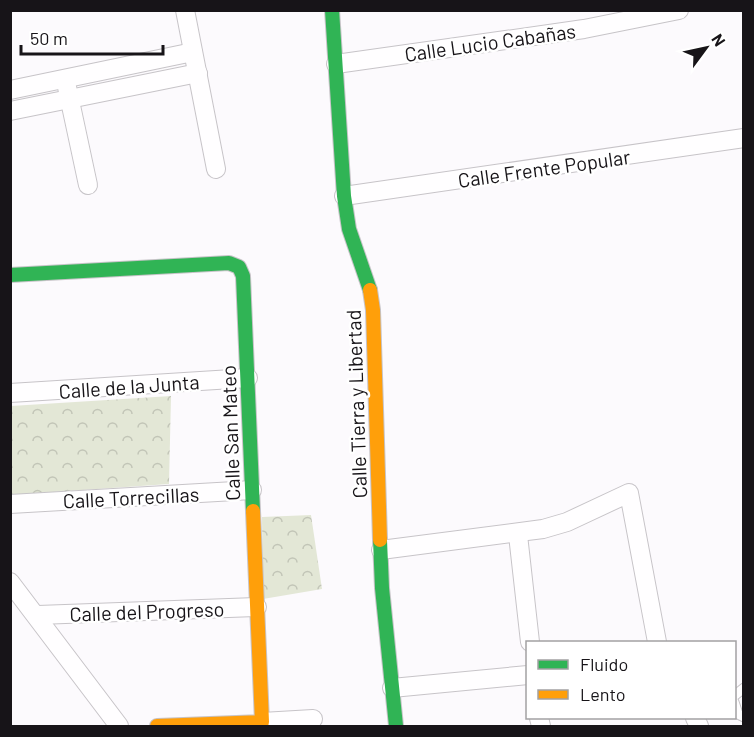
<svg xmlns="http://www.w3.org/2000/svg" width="754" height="737" viewBox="0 0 754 737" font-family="Barlow,sans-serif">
  <defs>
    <pattern id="park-crowns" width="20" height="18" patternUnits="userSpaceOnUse" patternTransform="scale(1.5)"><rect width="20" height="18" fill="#e3e7d6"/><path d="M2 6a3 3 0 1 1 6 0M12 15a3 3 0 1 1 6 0" fill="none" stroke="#c2c5b7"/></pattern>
  </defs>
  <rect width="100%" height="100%" fill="#fcfafd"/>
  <g fill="url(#park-crowns)">
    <path d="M171,396L169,484L11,495V406Z"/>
    <path d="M311,515L322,589L263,599L262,517Z"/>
  </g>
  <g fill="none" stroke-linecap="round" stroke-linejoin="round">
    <defs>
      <g id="lane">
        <path d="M734,696L744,688"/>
        <path d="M734,702L738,714L744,717"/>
      </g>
      <g id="street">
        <path d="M185,10L216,169"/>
        <path d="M336,64L584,29L679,10"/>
        <path d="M67,87L88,185"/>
        <path d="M10,90L193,52"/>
        <path d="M10,111L198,73"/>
        <path d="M344,196L744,138"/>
        <path d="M10,393L248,378"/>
        <path d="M10,504L252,490"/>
        <path d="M518,535L530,642"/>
        <path d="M381,550L543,529L567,522L629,493L657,642"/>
        <path d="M10,582L119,726"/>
        <path d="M38,615L257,607"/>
        <path d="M392,688L528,675"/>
        <path d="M539,718L541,726"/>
        <path d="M695,718L699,726"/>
        <path d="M262,722L313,719"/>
      </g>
      <g id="fast">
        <path d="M332,10L344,196L349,229L370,290"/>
        <path d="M10,275L229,263L239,267L243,276L253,511"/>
        <path d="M380,540L382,588L396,726"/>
      </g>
      <g id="slow">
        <path d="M370,290L373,310L380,540"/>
        <path d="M157,726L262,722L253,511"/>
      </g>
    </defs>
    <use href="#lane" stroke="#c7c4c8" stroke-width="11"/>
    <use href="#street" stroke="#c7c4c8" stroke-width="20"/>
    <use href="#fast" stroke="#c7c4c8" stroke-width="16"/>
    <use href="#slow" stroke="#c7c4c8" stroke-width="16"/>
    <use href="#lane" stroke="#fffeff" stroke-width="9"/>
    <use href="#street" stroke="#fffeff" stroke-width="18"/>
    <use href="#fast" stroke="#30b455" stroke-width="14"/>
    <use href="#slow" stroke="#ff9f0a" stroke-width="14"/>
  </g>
  <g text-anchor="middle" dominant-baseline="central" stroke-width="5" stroke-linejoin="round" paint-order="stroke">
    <g font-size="20" fill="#171418" stroke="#fff">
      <text transform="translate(490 42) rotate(-8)">Calle Lucio Cabañas</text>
      <text transform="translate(544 168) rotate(-8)">Calle Frente Popular</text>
      <text transform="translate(129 386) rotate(-4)">Calle de la Junta</text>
      <text transform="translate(356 404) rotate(-92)">Calle Tierra y Libertad</text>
      <text transform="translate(230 433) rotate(-92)">Calle San Mateo</text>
      <text transform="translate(131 497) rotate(-3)">Calle Torrecillas</text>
      <text transform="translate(147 611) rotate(-2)">Calle del Progreso</text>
    </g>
  </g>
  <rect width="754" height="737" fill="none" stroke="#171418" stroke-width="24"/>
  <rect x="526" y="641" width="210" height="78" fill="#ffffff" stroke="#a2a1a3" stroke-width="1.5"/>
  <rect x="538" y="660" width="30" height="9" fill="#30b455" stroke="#a2a1a3" stroke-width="1.5"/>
  <text x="580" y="671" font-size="18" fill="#171418">Fluido</text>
  <rect x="538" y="690" width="30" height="9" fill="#ff9f0a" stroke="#a2a1a3" stroke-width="1.5"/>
  <text x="580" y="701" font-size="18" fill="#171418">Lento</text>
  <g transform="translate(706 48) rotate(57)" stroke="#ffffff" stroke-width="4.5" paint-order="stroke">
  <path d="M0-4.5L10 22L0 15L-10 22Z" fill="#171418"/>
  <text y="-9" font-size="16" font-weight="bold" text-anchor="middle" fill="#171418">N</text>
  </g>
  <path d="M21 45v9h142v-9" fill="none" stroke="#171418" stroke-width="3"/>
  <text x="30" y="45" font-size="18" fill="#171418" stroke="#ffffff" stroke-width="4.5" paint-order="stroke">50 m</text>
</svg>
